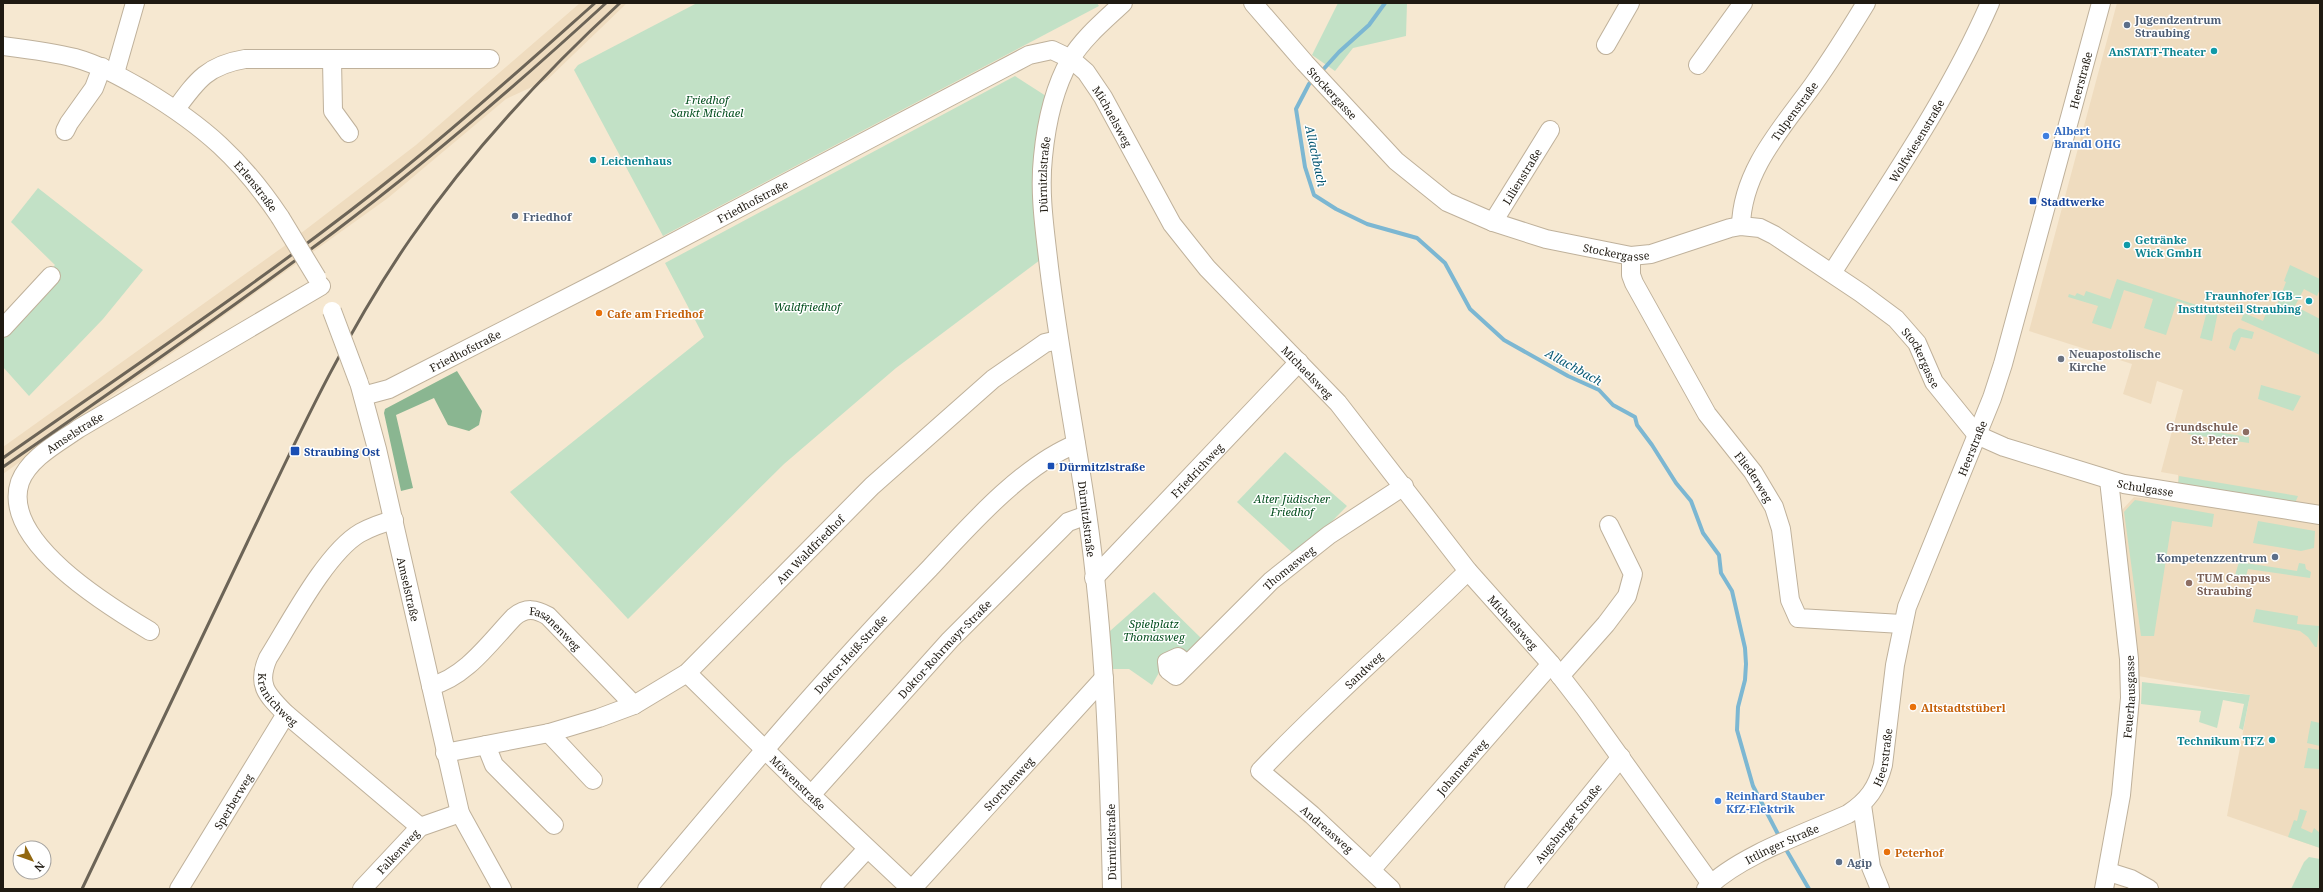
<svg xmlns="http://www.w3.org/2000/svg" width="2323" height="892" viewBox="0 0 2323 892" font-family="'Noto Serif',serif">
  <rect width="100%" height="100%" fill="#f6e8d1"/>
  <g fill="#efdcbf">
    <path d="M580,3H627L547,80L506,99L388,198L3,474V447L283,247L416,145Z"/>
    <path d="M2117,3H2320V506L2178,486V475L2161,472L2183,390L2157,381L2151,404L2123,394L2132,364L2029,331Z"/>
    <path d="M2134,497L2320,521V848L2227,816L2250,695L2138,676L2139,666L2122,510Z"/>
  </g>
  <g fill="#c2e1c6">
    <path d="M697,3H1097L1099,6L663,236L574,70L578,65Z"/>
    <path d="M1338,3H1407L1406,36L1353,48L1335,71L1312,55Z"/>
    <path d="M1015,76L1046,96L1040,260L896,368L784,464L628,619L510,492L704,337L665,263Z"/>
    <path d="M38,188L143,270L103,319L29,396L3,367V339L57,279L49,271L55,265L11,222Z"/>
    <path d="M2290,265L2320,279V289L2317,296L2304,289L2295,306L2320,319V355L2241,320L2244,313L2263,321L2268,308L2275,310L2286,282L2284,281Z"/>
    <path d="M2117,279L2218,312L2212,341L2200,338L2207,311L2177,301L2166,335L2144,328L2153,299L2124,290L2111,329L2092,323L2098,306L2068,297L2069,294L2075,296L2077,293L2084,296L2086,291L2110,299Z"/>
    <path d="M2239,328L2254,332L2252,339L2241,337L2235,351L2229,348L2233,333Z"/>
    <path d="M2261,385L2301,396L2293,411L2258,399Z"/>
    <path d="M2197,429L2249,437V443L2187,434Z"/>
    <path d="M1285,452L1347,506L1297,557L1237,502Z"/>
    <path d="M2179,476L2298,496L2295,503L2178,486Z"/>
    <path d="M2135,500L2214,514L2212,527L2172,521L2154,636H2141L2124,512Z"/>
    <path d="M2258,521L2315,531L2314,548L2301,551L2253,543Z"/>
    <path d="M2239,562L2297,571L2299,563L2305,564L2306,569L2311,572L2310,578L2248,569L2246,576L2235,575Z"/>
    <path d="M1154,592L1204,641L1188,658L1178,650L1161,655V669L1152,685L1129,669H1110V631Z"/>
    <path d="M2256,609L2298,616L2297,624L2319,626L2317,647H2315L2308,637L2300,631L2253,622Z"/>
    <path d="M2142,682L2250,695L2243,730L2239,728L2244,704L2223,700L2217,728L2199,722L2201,711L2141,704Z"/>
    <path d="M2311,721L2320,723V746L2307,743Z"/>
    <path d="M2308,748L2320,750V769L2304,768Z"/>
    <path d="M2300,809L2307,811L2301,828L2312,833L2314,828L2320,833V848L2288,837L2294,820L2297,821Z"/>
    <path d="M2309,857L2320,859V889H2291L2304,862Z"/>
  </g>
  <path fill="#8ab691" d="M457,371L482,411L479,425L469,431L448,425L434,398L396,415L413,488L401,491L384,413L385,409Z"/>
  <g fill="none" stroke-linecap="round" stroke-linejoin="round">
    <g stroke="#7cb7d2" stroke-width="4">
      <path d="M1320,73L1339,52L1369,25L1385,3"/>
      <path d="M1314,79L1309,84L1296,109L1305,167L1314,195L1336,209L1367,224L1417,238L1445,263L1470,309L1504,340L1568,376L1599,390L1613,405L1635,417L1637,425L1652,445L1676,483L1691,501L1703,533L1719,555L1721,573L1732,591L1745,648L1746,664L1745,680L1738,707L1737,730L1753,786L1780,838"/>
      <path d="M1784,846L1809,889"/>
    </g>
    <defs>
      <g id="minor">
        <path id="s1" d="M1253,3L1305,63L1396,161L1447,202L1493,222L1546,239L1631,256L1651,254L1730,228L1741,226L1760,228L1774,235L1861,293L1896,319L1917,343L1934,382L1977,435L2004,447L2124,484L2320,515"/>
        <path d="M1606,45L1630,3"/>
        <path id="s2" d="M3,46C27,49 52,52 75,58C100,65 121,77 144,90C204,126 241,159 280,217"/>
        <path d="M332,60L333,111L349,133"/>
        <path d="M1698,65L1743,3"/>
        <path d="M115,73L135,3"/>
        <path d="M176,109C197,80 208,65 245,59H490"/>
        <path d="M65,131L69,123L94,88L102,67"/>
        <path id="s3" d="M1493,222L1550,130"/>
        <path id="s4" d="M1741,226C1742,171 1782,128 1813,85C1832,58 1849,31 1866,3"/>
        <path id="s5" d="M1631,256V275L1634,283L1707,414L1753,472L1774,507L1781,529L1790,600L1798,618L1902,624"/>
        <path id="s6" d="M1832,273C1888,185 1948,99 1990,3"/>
        <path d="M3,328L51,276"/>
        <path id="s7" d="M360,386L377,449L460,813L502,889"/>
        <path id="s8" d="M363,396L389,389L608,277L1029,55L1052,50L1071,59L1086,72L1103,97L1172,224L1207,268L1338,403L1468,571L1551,664L1585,708L1711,884"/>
        <path id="s9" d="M394,520C382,523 371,527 360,533C326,553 290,623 268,658C256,685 267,695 286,714L420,827"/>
        <path id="s10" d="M1094,578L1299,362"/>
        <path id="s11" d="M150,631C110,607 0,541 20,482C29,458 58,443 78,429L321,286"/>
        <path id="s12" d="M1187,664L1178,657L1167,662L1168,670L1176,676L1271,581L1329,535L1404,486"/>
        <path id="s13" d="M687,673L811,795L911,889"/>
        <path d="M1560,676L1606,624L1627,596L1633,574L1609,525"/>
        <path id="s14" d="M431,686C466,677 490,642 514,617C526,607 536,609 548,616L634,705"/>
        <path d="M549,733L593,780"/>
        <path d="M486,745L494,765L554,825"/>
        <path id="s15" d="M445,753L549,733L599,718L634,705L687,673L872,486L993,379L1045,343L1058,340"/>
        <path id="s16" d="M811,795L950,640L1068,522L1087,515"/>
        <path d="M1862,805L1871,867L1880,889"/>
        <path id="s17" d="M1372,869L1551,664"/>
        <path d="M2109,872L2131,879L2149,889"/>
        <path id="s18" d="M179,889L286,714"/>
        <path id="s19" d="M362,889L420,827L460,813"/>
        <path id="s20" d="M647,889C739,779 830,671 930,568C969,526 1023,465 1076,444"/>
        <path d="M830,889L867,849"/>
        <path id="s21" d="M912,889L1104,678"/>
        <path id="s22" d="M1112,889C1109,763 1105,637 1087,513C1075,431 1059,350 1049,267C1045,231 1039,194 1043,157C1046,126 1054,88 1070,60C1083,38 1105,20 1123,3"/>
        <path id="s23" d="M1391,889L1312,815L1260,771C1326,701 1400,638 1468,571"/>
        <path id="s24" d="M1514,889L1621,757"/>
        <path id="s25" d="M1706,889C1738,856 1806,833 1848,814C1868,801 1877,788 1883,765L1895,665L1907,607L1992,398L2003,364L2101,3"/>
        <path id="s26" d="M2104,889L2121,795L2130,698L2129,659L2109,480"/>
      </g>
    </defs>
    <use href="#minor" stroke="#bfb19b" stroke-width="20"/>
    <use href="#minor" stroke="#fff" stroke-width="18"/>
    <g stroke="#6c6457" stroke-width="3">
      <path d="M3,458C137,364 274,273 402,170C468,117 531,60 595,3"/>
      <path d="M3,467C114,390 225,313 334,232C428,161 519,83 606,3"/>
      <path d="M82,889C137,774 192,658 247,543C297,438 345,333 411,238C471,151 543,74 620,3"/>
    </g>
    <defs>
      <g id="minor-bridge">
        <path d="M280,217L317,278"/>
        <path d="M332,311L359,383"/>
      </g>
    </defs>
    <use href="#minor-bridge" stroke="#bfb19b" stroke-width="20" stroke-linecap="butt"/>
    <use href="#minor-bridge" stroke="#fff" stroke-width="18"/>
  </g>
  <g fill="#5c6f8a" stroke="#fff" stroke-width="1.5">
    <circle cx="2127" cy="25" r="4"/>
    <circle cx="515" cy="216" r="4"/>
    <circle cx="2275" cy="557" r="4"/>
    <circle cx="1839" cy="862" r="4"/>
  </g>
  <g fill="#0f9aa8" stroke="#fff" stroke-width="1.5">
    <circle cx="2214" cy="51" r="4"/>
    <circle cx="593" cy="160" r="4"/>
    <circle cx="2127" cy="245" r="4"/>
    <circle cx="2309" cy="301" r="4"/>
    <circle cx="2272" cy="740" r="4"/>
  </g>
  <g fill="#3f7fe0" stroke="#fff" stroke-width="1.5">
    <circle cx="2046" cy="136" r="4"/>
    <circle cx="1718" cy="801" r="4"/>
  </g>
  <g fill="#1a4fb4" stroke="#fff" stroke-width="1.5">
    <rect x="2029" y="197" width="8" height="8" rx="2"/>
    <rect x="290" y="446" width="10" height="10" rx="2"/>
    <rect x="1047" y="462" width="8" height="8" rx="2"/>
  </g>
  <g fill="#e8710a" stroke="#fff" stroke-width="1.5">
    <circle cx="599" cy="313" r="4"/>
    <circle cx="1913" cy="707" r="4"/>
    <circle cx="1887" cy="852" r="4"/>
  </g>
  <circle fill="#6b7280" stroke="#fff" stroke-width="1.5" cx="2061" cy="359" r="4"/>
  <g fill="#8d6e63" stroke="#fff" stroke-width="1.5">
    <circle cx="2246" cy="432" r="4"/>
    <circle cx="2189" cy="583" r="4"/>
  </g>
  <g text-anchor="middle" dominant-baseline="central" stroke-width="3" stroke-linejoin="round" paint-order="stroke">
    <g font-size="11" font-weight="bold" fill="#4e5e75" stroke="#fff" text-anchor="start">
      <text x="2135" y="19">Jugendzentrum<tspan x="2135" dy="13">Straubing</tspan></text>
      <text x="523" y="216">Friedhof</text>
      <text x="2267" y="557" text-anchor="end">Kompetenzzentrum</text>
      <text x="1847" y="862">Agip</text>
    </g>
    <g font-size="11" font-weight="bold" fill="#0d838f" stroke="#fff" text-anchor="end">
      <text x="2206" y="51">AnSTATT-Theater</text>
      <text x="601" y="160" text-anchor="start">Leichenhaus</text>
      <text x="2135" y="239" text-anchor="start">Getränke<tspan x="2135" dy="13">Wick GmbH</tspan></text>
      <text x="2301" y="295">Fraunhofer IGB –<tspan x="2301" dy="13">Institutsteil Straubing</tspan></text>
      <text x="2264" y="740">Technikum TFZ</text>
    </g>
    <g font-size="11" fill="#1f1a12" stroke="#fff">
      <text stroke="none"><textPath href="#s25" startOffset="939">Heerstraße</textPath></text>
      <text stroke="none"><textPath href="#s1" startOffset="120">Stockergasse</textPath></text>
      <text stroke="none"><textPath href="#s4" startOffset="129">Tulpenstraße</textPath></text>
      <text stroke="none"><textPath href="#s8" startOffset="865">Michaelsweg</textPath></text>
      <text stroke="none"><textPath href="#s6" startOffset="157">Wolfwiesenstraße</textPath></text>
      <text stroke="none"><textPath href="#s22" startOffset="719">Dürnitzlstraße</textPath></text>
      <text stroke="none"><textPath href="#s3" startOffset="54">Lilienstraße</textPath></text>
      <text stroke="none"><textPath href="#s2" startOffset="298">Erlenstraße</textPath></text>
      <text stroke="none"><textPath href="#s8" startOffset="436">Friedhofstraße</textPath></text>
      <text stroke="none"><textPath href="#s1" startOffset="456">Stockergasse</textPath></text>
      <text stroke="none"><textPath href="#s8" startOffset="112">Friedhofstraße</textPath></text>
      <text stroke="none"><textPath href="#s1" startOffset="815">Stockergasse</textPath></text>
      <text stroke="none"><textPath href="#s8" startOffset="1189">Michaelsweg</textPath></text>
      <text stroke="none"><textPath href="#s11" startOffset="285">Amselstraße</textPath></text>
      <text stroke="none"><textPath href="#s25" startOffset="555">Heerstraße</textPath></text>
      <text stroke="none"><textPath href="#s10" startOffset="149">Friedrichweg</textPath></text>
      <text stroke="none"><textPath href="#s5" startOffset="256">Fliederweg</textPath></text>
      <text stroke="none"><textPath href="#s1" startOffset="1088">Schulgasse</textPath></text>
      <text transform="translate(1087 519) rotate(83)">Dürnitzlstraße</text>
      <text stroke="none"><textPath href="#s15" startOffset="432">Am Waldfriedhof</textPath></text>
      <text stroke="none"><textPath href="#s12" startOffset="198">Thomasweg</textPath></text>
      <text stroke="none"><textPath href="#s7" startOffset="209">Amselstraße</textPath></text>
      <text stroke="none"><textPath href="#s8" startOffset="1513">Michaelsweg</textPath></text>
      <text stroke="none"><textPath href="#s14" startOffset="159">Fasanenweg</textPath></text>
      <text stroke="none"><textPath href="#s16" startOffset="198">Doktor-Rohrmayr-Straße</textPath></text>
      <text stroke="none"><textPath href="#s20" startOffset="311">Doktor-Heiß-Straße</textPath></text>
      <text stroke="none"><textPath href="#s23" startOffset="321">Sandweg</textPath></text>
      <text stroke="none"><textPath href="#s9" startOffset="240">Kranichweg</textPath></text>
      <text stroke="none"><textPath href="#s26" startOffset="194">Feuerhausgasse</textPath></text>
      <text stroke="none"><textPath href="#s25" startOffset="231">Heerstraße</textPath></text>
      <text stroke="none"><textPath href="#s17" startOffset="136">Johannesweg</textPath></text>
      <text stroke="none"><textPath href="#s13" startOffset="156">Möwenstraße</textPath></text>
      <text stroke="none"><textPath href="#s21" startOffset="143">Storchenweg</textPath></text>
      <text stroke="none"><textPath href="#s18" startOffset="103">Sperberweg</textPath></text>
      <text stroke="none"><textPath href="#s24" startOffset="85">Augsburger Straße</textPath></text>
      <text transform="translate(1327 829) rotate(41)">Andreasweg</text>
      <text transform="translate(1111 842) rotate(-91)">Dürnitzlstraße</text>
      <text stroke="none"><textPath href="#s25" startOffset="89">Ittlinger Straße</textPath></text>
      <text stroke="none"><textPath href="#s19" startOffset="52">Falkenweg</textPath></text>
    </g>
    <g font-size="11" font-style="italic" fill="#054f1f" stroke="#fff">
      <text x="707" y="99">Friedhof<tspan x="707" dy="13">Sankt Michael</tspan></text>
      <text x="807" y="306">Waldfriedhof</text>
      <text x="1292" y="498">Alter Jüdischer<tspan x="1292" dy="13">Friedhof</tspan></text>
      <text x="1154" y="623">Spielplatz<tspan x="1154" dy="13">Thomasweg</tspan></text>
    </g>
    <g font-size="11" font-weight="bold" fill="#366cbe" stroke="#fff" text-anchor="start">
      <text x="2054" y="130">Albert<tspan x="2054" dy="13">Brandl OHG</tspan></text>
      <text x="1726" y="795">Reinhard Stauber<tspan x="1726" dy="13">KfZ-Elektrik</tspan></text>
    </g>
    <g font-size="11" font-weight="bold" fill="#164399" stroke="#fff" text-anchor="start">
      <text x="2041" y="201">Stadtwerke</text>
      <text x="304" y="451">Straubing Ost</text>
      <text x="1059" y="466">Dürmitzlstraße</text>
    </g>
    <g font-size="11" font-weight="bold" fill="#c56008" stroke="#fff" text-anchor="start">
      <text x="607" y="313">Cafe am Friedhof</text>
      <text x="1921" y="707">Altstadtstüberl</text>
      <text x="1895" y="852">Peterhof</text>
    </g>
    <g font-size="11" font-weight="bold" fill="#5b616d" stroke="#fff" text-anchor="start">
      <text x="2069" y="353">Neuapostolische<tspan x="2069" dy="13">Kirche</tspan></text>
    </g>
    <g font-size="11" font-weight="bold" fill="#785e54" stroke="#fff" text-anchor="end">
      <text x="2238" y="426">Grundschule<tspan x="2238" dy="13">St. Peter</tspan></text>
      <text x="2197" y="577" text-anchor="start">TUM Campus<tspan x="2197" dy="13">Straubing</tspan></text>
    </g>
    <g font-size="12" font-style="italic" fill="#075873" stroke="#fff">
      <text transform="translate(1316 156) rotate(78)">Allachbach</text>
      <text transform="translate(1574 367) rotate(29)">Allachbach</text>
    </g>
  </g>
  <rect width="2323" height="892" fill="none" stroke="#1f1a12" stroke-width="8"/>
  <g transform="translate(32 860) rotate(131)"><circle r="19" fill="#ffffff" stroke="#a5a3a0"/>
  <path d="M0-3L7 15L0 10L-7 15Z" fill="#926811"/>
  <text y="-6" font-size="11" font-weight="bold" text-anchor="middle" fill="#1f1a12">N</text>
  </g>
</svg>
